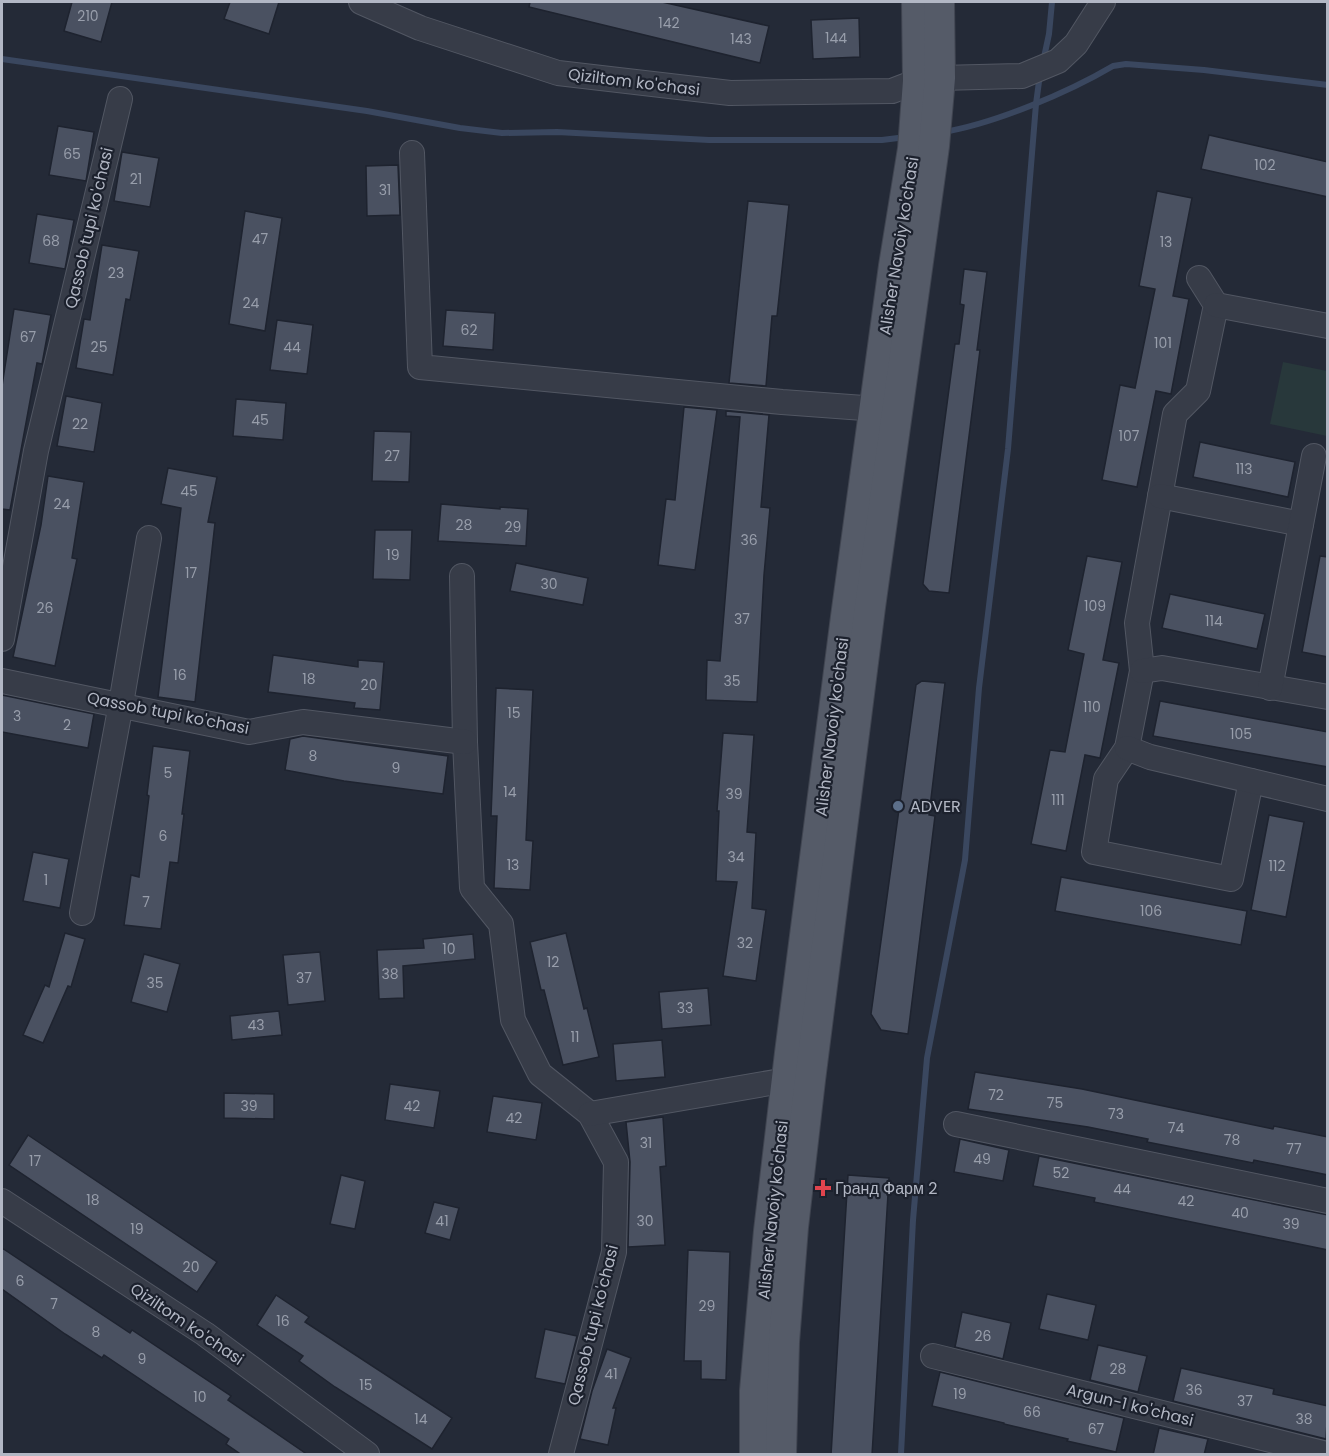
<svg xmlns="http://www.w3.org/2000/svg" width="1329" height="1456" viewBox="0 0 1329 1456" font-family="Poppins,sans-serif">
  <rect width="100%" height="100%" fill="#242a37"/>
  <path fill="#28383b" d="M1283,362L1327,371V436L1270,424Z"/>
  <g fill="none" stroke-linecap="round" stroke-linejoin="round">
    <g stroke="#3a475f" stroke-width="6">
      <path d="M2,59L367,111L460,128L502,133L557,132L709,140H882L906,137"/>
      <path d="M1043,62L1049,34L1052,2"/>
      <path d="M943,132C994,124 1069,92 1113,66L1126,64L1204,70L1328,85"/>
      <path d="M901,1454L913,1220L927,1058L965,860L979,688L1008,449L1036,104L1040,74"/>
    </g>
  </g>
  <g fill="#4a5161" stroke="#1e232f" stroke-width="1.5">
    <path d="M72,2H112L101,42L64,31Z"/>
    <path d="M230,2H279L269,34L224,19Z"/>
    <path d="M530,2H662L769,26L760,63L529,7Z"/>
    <path d="M859,18L860,57L813,59L811,20Z"/>
    <path d="M58,126L94,132L86,181L49,175Z"/>
    <path d="M1209,135L1328,162V197L1201,169Z"/>
    <path d="M122,152L159,158L150,207L114,201Z"/>
    <path d="M398,165L400,215L367,216L366,166Z"/>
    <path d="M1157,191L1192,198L1173,296L1189,299L1171,394L1156,391L1137,487L1102,480L1120,385L1135,388L1155,289L1139,286Z"/>
    <path d="M748,201L789,205L777,316H772L766,386L729,383Z"/>
    <path d="M245,211L282,218L265,331L229,324Z"/>
    <path d="M37,214L74,220L65,269L29,263Z"/>
    <path d="M102,245L139,251L130,300L126,299L113,375L76,368L84,319L90,320Z"/>
    <path d="M964,269L987,272L977,350H980L949,593L929,591L923,584L955,344H959L964,305L960,304Z"/>
    <path d="M14,309L51,315L42,364L37,363L10,510L2,509V386Z"/>
    <path d="M446,310L495,313L493,350L443,346Z"/>
    <path d="M277,320L313,325L307,374L270,370Z"/>
    <path d="M66,396L102,403L94,452L57,446Z"/>
    <path d="M236,399L286,403L283,440L233,436Z"/>
    <path d="M684,407L717,410L695,570L658,565L666,499L675,500Z"/>
    <path d="M726,411L769,415L761,507L770,508L764,575L757,702L706,700L707,660L720,661L740,417L726,416Z"/>
    <path d="M374,431L411,432L409,482L372,481Z"/>
    <path d="M1200,442L1295,462L1288,497L1193,477Z"/>
    <path d="M168,468L217,477L208,522L215,523L195,702L158,697L181,508L161,504Z"/>
    <path d="M48,476L84,482L72,558L77,559L55,666L13,657L41,525Z"/>
    <path d="M441,504L500,509V507L528,509L526,546L438,541Z"/>
    <path d="M375,530H412L410,580L373,579Z"/>
    <path d="M1087,556L1122,562L1103,660L1119,663L1100,758L1085,755L1066,851L1031,844L1050,750L1065,752L1084,654L1068,650Z"/>
    <path d="M1320,556L1328,557V657L1302,652Z"/>
    <path d="M516,563L588,578L583,605L510,591Z"/>
    <path d="M1170,594L1265,614L1257,649L1162,628Z"/>
    <path d="M273,655L358,667V660L384,662L380,710L354,708L355,703L268,692Z"/>
    <path d="M922,681L945,683L929,815L935,816L908,1034L881,1030L871,1014L916,685Z"/>
    <path d="M496,688L533,690L526,840L533,841L530,890L494,888L497,816H491Z"/>
    <path d="M2,695L94,714L88,748L2,732Z"/>
    <path d="M1160,701L1328,732V767L1153,736Z"/>
    <path d="M723,733L754,735L747,832L756,833L752,908L766,910L756,981L723,976L737,882L716,881L719,811H717Z"/>
    <path d="M303,736L448,756L443,794L344,781L285,770L290,739Z"/>
    <path d="M153,746L190,751L182,814H184L178,863L170,862L161,929L124,925L131,875L139,877L149,796L147,795Z"/>
    <path d="M1269,815L1304,822L1286,917L1251,910Z"/>
    <path d="M33,852L69,859L60,908L23,901Z"/>
    <path d="M1061,877L1247,911L1241,945L1055,911Z"/>
    <path d="M65,933L85,939L71,987L68,986L43,1043L23,1035L45,985L49,987Z"/>
    <path d="M566,933L584,1009L587,1008L599,1057L563,1065L544,990H541L530,942Z"/>
    <path d="M473,934L475,959L403,966L404,998L379,999L377,950L424,948L423,939Z"/>
    <path d="M320,952L325,1001L288,1005L283,955Z"/>
    <path d="M144,954L180,964L167,1012L131,1002Z"/>
    <path d="M708,988L711,1025L662,1029L659,992Z"/>
    <path d="M279,1011L282,1035L232,1040L230,1016Z"/>
    <path d="M662,1040L665,1077L616,1081L613,1044Z"/>
    <path d="M975,1072L1082,1089L1273,1129L1274,1126L1328,1137V1175L1254,1160L1253,1163L1147,1142L1148,1139L1088,1127L968,1109Z"/>
    <path d="M390,1084L440,1091L434,1128L385,1120Z"/>
    <path d="M224,1093L274,1094V1119L224,1118Z"/>
    <path d="M493,1096L542,1103L536,1140L487,1132Z"/>
    <path d="M663,1117L666,1166L660,1167L665,1245L628,1247L630,1162L626,1122Z"/>
    <path d="M28,1135L217,1262L197,1292L9,1165Z"/>
    <path d="M960,1139L1009,1150L1003,1181L954,1172Z"/>
    <path d="M1039,1156L1328,1215V1250L1094,1202L1095,1198L1033,1186Z"/>
    <path d="M341,1175L365,1181L355,1229L330,1224Z"/>
    <path d="M848,1175L889,1178L872,1455H831Z"/>
    <path d="M434,1202L459,1208L450,1240L425,1233Z"/>
    <path d="M2,1248L130,1333L132,1330L231,1396L228,1400L308,1455H242L226,1444L229,1439L104,1355L102,1358L65,1334L2,1289Z"/>
    <path d="M688,1250L730,1252L726,1380L701,1379V1361H684Z"/>
    <path d="M1047,1294L1096,1305L1088,1340L1039,1329Z"/>
    <path d="M276,1295L309,1317L305,1322L452,1418L432,1449L335,1387L299,1361L303,1356L257,1325Z"/>
    <path d="M962,1312L1011,1323L1003,1359L955,1347Z"/>
    <path d="M545,1329L577,1336L565,1384L535,1378Z"/>
    <path d="M1098,1345L1147,1356L1138,1392L1090,1380Z"/>
    <path d="M607,1349L631,1358L613,1408H616L608,1445L580,1439L592,1391Z"/>
    <path d="M1181,1368L1274,1389L1273,1394L1328,1406L1326,1439L1173,1401Z"/>
    <path d="M940,1372L1124,1418L1116,1452L1067,1441L1068,1439L1004,1424V1423L932,1406Z"/>
    <path d="M1159,1428L1208,1439L1204,1455H1153Z"/>
  </g>
  <g fill="none" stroke-linecap="round" stroke-linejoin="round">
    <defs>
      <g id="minor">
        <path d="M361,2L420,28L558,73L730,93L892,91L918,81L940,78L1022,76L1058,61L1076,44L1103,2"/>
        <path d="M412,153L420,367L782,402L891,410"/>
        <path d="M1199,278L1216,305L1198,391L1175,414L1137,623L1142,671L1127,748L1106,779L1094,852L1231,879L1251,781"/>
        <path d="M1216,305L1328,326"/>
        <path d="M1160,496L1301,524"/>
        <path d="M462,576L465,742L472,888L501,924L513,1020L540,1074L590,1114L616,1162L614,1252L561,1454"/>
        <path d="M2,639L36,451L120,99"/>
        <path d="M1142,671L1162,668L1328,697"/>
        <path d="M2,681L249,732L303,722L465,742"/>
        <path d="M1270,688L1314,456"/>
        <path d="M1127,748L1150,757L1328,799"/>
        <path d="M82,913L121,704L149,538"/>
        <path d="M590,1114L787,1080H804"/>
        <path d="M956,1124L1328,1201"/>
        <path d="M2,1201L205,1334L367,1454"/>
        <path d="M933,1356L1327,1454"/>
      </g>
      <g id="major">
        <path d="M755,1454V1391L769,1231L790,1053L846,617L894,266L913,149L918,81L917,2"/>
        <path d="M781,1454L784,1342L793,1227L810,1080L870,607L934,146L940,78L939,2"/>
      </g>
    </defs>
    <use href="#minor" stroke="#525763" stroke-width="26"/>
    <use href="#major" stroke="#404551" stroke-width="32"/>
    <use href="#minor" stroke="#373c48" stroke-width="24"/>
    <use href="#major" stroke="#555b68" stroke-width="30"/>
  </g>
  <circle fill="#5c6f8a" stroke="#1c212d" stroke-width="2" cx="898" cy="806" r="6"/>
  <path fill="#e0444e" stroke="#1c212d" stroke-width="2" d="M820 1179h6v6h6v6h-6v6h-6v-6h-6v-6h6z"/>
  <g text-anchor="middle" dominant-baseline="central" stroke-width="4.5" stroke-linejoin="round" paint-order="stroke">
    <g font-size="14" fill="#989eab">
      <text x="88" y="16">210</text>
      <text x="669" y="23">142</text>
      <text x="836" y="38">144</text>
      <text x="741" y="39">143</text>
      <text x="72" y="154">65</text>
      <text x="1265" y="165">102</text>
      <text x="136" y="179">21</text>
      <text x="385" y="190">31</text>
      <text x="260" y="239">47</text>
      <text x="51" y="241">68</text>
      <text x="1166" y="242">13</text>
      <text x="116" y="273">23</text>
      <text x="251" y="303">24</text>
      <text x="469" y="330">62</text>
      <text x="28" y="337">67</text>
      <text x="1163" y="343">101</text>
      <text x="99" y="347">25</text>
      <text x="292" y="347">44</text>
      <text x="260" y="420">45</text>
      <text x="80" y="424">22</text>
      <text x="1129" y="436">107</text>
      <text x="392" y="456">27</text>
      <text x="1244" y="469">113</text>
      <text x="189" y="491">45</text>
      <text x="62" y="504">24</text>
      <text x="464" y="525">28</text>
      <text x="513" y="527">29</text>
      <text x="749" y="540">36</text>
      <text x="393" y="555">19</text>
      <text x="191" y="573">17</text>
      <text x="549" y="584">30</text>
      <text x="1095" y="606">109</text>
      <text x="45" y="608">26</text>
      <text x="742" y="619">37</text>
      <text x="1214" y="621">114</text>
      <text x="180" y="675">16</text>
      <text x="309" y="679">18</text>
      <text x="732" y="681">35</text>
      <text x="369" y="685">20</text>
      <text x="1092" y="707">110</text>
      <text x="514" y="713">15</text>
      <text x="17" y="716">3</text>
      <text x="67" y="725">2</text>
      <text x="1241" y="734">105</text>
      <text x="313" y="756">8</text>
      <text x="396" y="768">9</text>
      <text x="168" y="773">5</text>
      <text x="510" y="792">14</text>
      <text x="734" y="794">39</text>
      <text x="1058" y="800">111</text>
      <text x="163" y="836">6</text>
      <text x="736" y="857">34</text>
      <text x="513" y="865">13</text>
      <text x="1277" y="866">112</text>
      <text x="46" y="880">1</text>
      <text x="146" y="902">7</text>
      <text x="1151" y="911">106</text>
      <text x="745" y="943">32</text>
      <text x="449" y="949">10</text>
      <text x="553" y="962">12</text>
      <text x="390" y="974">38</text>
      <text x="304" y="978">37</text>
      <text x="155" y="983">35</text>
      <text x="685" y="1008">33</text>
      <text x="256" y="1025">43</text>
      <text x="575" y="1037">11</text>
      <text x="996" y="1095">72</text>
      <text x="1055" y="1103">75</text>
      <text x="249" y="1106">39</text>
      <text x="412" y="1106">42</text>
      <text x="1116" y="1114">73</text>
      <text x="514" y="1118">42</text>
      <text x="1176" y="1128">74</text>
      <text x="1232" y="1140">78</text>
      <text x="646" y="1143">31</text>
      <text x="1294" y="1149">77</text>
      <text x="982" y="1159">49</text>
      <text x="35" y="1161">17</text>
      <text x="1061" y="1173">52</text>
      <text x="1122" y="1189">44</text>
      <text x="93" y="1200">18</text>
      <text x="1186" y="1201">42</text>
      <text x="1240" y="1213">40</text>
      <text x="442" y="1221">41</text>
      <text x="645" y="1221">30</text>
      <text x="1291" y="1224">39</text>
      <text x="137" y="1229">19</text>
      <text x="191" y="1267">20</text>
      <text x="20" y="1281">6</text>
      <text x="54" y="1304">7</text>
      <text x="707" y="1306">29</text>
      <text x="283" y="1321">16</text>
      <text x="96" y="1332">8</text>
      <text x="983" y="1336">26</text>
      <text x="142" y="1359">9</text>
      <text x="1118" y="1369">28</text>
      <text x="611" y="1374">41</text>
      <text x="366" y="1385">15</text>
      <text x="1194" y="1390">36</text>
      <text x="960" y="1394">19</text>
      <text x="200" y="1397">10</text>
      <text x="1245" y="1401">37</text>
      <text x="1032" y="1412">66</text>
      <text x="421" y="1419">14</text>
      <text x="1304" y="1419">38</text>
      <text x="1096" y="1429">67</text>
    </g>
    <g font-size="16" fill="#b2b7c4" stroke="#1c212d">
      <text transform="translate(634 82) rotate(7)">Qiziltom ko'chasi</text>
      <text transform="translate(89 228) rotate(-77)">Qassob tupi ko'chasi</text>
      <text transform="translate(899 246) rotate(-81)">Alisher Navoiy ko'chasi</text>
      <text transform="translate(168 713) rotate(11)">Qassob tupi ko'chasi</text>
      <text transform="translate(832 727) rotate(-83)">Alisher Navoiy ko'chasi</text>
      <text transform="translate(773 1210) rotate(-84)">Alisher Navoiy ko'chasi</text>
      <text transform="translate(187 1324) rotate(34)">Qiziltom ko'chasi</text>
      <text transform="translate(593 1325) rotate(-76)">Qassob tupi ko'chasi</text>
      <text transform="translate(1130 1405) rotate(14)">Argun-1 ko'chasi</text>
    </g>
    <g font-size="16" fill="#b2b7c4" stroke="#1c212d" text-anchor="start">
      <text x="910" y="806">ADVER</text>
      <text x="835" y="1188">Гранд Фарм 2</text>
    </g>
  </g>
  <rect width="1329" height="1456" fill="none" stroke="#b2b7c4" stroke-width="6"/>
</svg>
